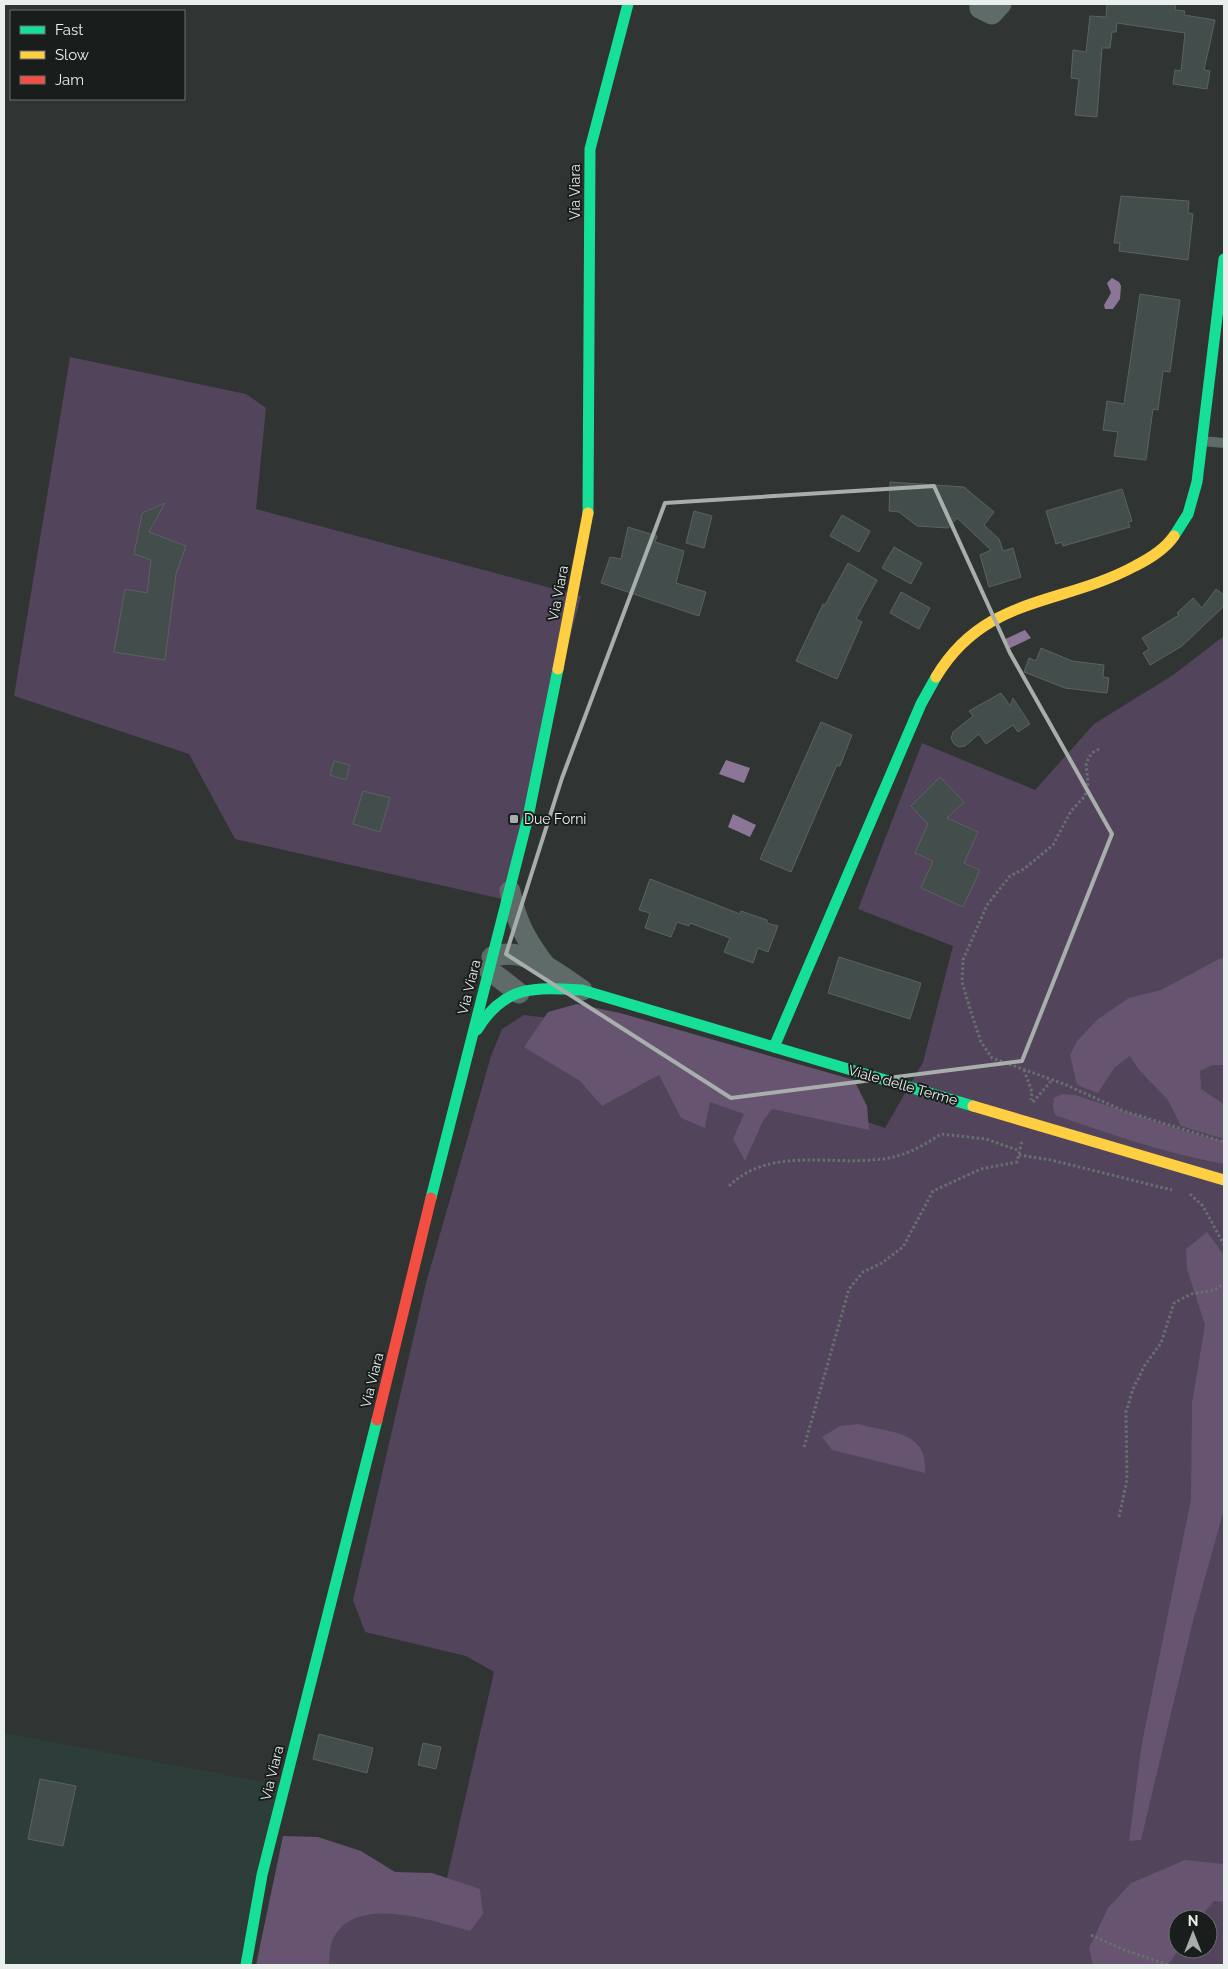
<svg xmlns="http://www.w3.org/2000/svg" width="1228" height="1969" viewBox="0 0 1228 1969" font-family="Raleway,sans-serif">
  <rect width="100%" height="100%" fill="#303433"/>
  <path fill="#2d3d39" d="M4,1733L285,1786L243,1965H4Z"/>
  <g fill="#52445a" fill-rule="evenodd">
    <path d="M70,357L246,394L266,408L256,509L581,596L502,899L235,839L189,754L14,696Z"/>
    <path d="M1224,636V1965H271L297,1858L446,1882L494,1672L466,1656L365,1632L353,1600L426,1283L491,1056L502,1029L524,1015L572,1021L885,1128L923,1062L953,946L858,909L922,743L1035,790L1094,724L1173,675ZM1178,1919H1208V1949H1178Z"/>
  </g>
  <g fill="#665471">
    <path d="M1224,958V1065H1213L1200,1071L1201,1089L1224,1104V1139L1181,1126L1168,1100L1140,1071L1130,1056L1115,1067L1098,1093L1077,1085L1070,1055L1077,1041L1098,1019L1129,998L1161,990L1219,959Z"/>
    <path d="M577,1004L620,1013L854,1080L867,1106L869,1130L772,1109L763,1121L745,1161L733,1139L744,1114L710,1102L705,1128L681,1118L659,1075L602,1106L580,1081L524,1047L548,1012Z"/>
    <path d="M1062,1094L1075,1095L1197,1135L1224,1141V1164C1167,1154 1110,1134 1055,1115L1053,1107L1054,1098Z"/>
    <path d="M1207,1232L1224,1255V1509L1193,1621L1141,1840L1129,1841L1142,1743L1191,1499L1192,1403L1205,1325L1187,1269L1186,1249Z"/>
    <path d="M858,1424C889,1433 929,1430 925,1473L832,1450L822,1437L840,1426Z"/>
    <path d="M283,1836L318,1837L361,1851L395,1872L432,1873L480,1889L483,1914L470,1931C432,1921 351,1892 332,1942C329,1949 330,1958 329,1965H256Z"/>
    <path d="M1185,1860L1224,1864V1902L1214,1901L1199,1919H1178L1179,1949L1168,1965H1093L1089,1948L1108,1908L1131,1883Z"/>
  </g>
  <g fill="#8b7698">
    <path d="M1112,278L1119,282L1121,286L1120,299L1113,309H1105L1104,305L1111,293L1107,283Z"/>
    <path d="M1025,630L1031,638L1008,649L1003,640Z"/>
    <path d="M726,760L750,768L744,783L719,774Z"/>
    <path d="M733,814L756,825L750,837L728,827Z"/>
  </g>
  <g fill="#434e4c" stroke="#5d6160">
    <path d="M1107,4H1176L1175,10L1185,11L1184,15L1215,20L1204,70L1210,71L1207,89L1173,84L1175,70L1181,71L1185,33L1117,23L1116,32H1112L1110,48H1102L1097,117L1075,115L1079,79L1071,78L1073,50L1086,52L1090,16L1106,17Z"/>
    <path d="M1121,196L1189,201L1188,213L1193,214L1188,260L1119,251L1120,243H1114Z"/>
    <path d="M1140,294L1180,300L1170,372L1163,371L1158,410L1153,409L1146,460L1114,456L1118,432L1103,430L1107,401L1124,404Z"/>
    <path d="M890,482L964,487L994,512L984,525L999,539L1003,551L1013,548L1021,577L989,587L980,555L991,550L957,518L948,528L917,526L899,512L889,511Z"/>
    <path d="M1122,489L1132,521L1128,522L1130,527L1063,546L1062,542L1056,544L1046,511Z"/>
    <path d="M165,503L149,532L186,546L176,574L165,660L114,652L125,589L147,593L151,560L134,554L142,513Z"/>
    <path d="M694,511L712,516L704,548L686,543Z"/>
    <path d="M842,515L870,531L859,552L830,536Z"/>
    <path d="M628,527L657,536L655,542L684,551L676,583L706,592L699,616L601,583L610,557L621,559Z"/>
    <path d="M894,547L922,563L911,584L882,568Z"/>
    <path d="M848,563L877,580L856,619L862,622L837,679L796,661L823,604L825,605Z"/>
    <path d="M1216,589L1224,595V606L1182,646L1150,665L1143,653L1149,649L1142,638L1179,615L1177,613L1193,598L1202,608Z"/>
    <path d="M901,592L930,608L919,629L890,613Z"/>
    <path d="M1041,648L1072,661L1104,665L1103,677L1109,678L1107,693L1065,688L1024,672L1029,658L1036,661Z"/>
    <path d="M1001,693L1010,706L1013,698L1030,724L1018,732L1013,725L986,744L979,734L965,746L959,747L954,744L951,738L953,732L973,716L969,711Z"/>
    <path d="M821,722L852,735L840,766L837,765L791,872L760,859Z"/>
    <path d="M334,761L350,765L346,780L330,775Z"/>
    <path d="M940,777L964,802L947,818L978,832L964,863L980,870L963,907L921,888L933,861L915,853L928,824L911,806Z"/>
    <path d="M363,791L390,798L380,832L353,824Z"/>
    <path d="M650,879L740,914L741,911L767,920V923L778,926L768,952L758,948L753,963L724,952L730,938L690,923L689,926L677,922L671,937L645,928L650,913L639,910Z"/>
    <path d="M839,957L921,983L910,1019L828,993Z"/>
    <path d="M319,1734L373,1748L367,1773L313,1759Z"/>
    <path d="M423,1743L441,1747L436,1769L418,1765Z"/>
    <path d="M40,1779L76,1786L63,1846L28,1839Z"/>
  </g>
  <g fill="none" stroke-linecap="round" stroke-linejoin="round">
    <g stroke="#66706e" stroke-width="3" stroke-dasharray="2.5 2.5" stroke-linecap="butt">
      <path d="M1099,749L1092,753L1086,763L1088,783L1085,796L1071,811L1053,845L1024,869L1010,876L987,905L963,960L962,982L971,1012L981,1042L992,1058L1064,1084L1124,1111L1224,1142"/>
      <path d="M1024,1070L1032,1092L1031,1100"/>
      <path d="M1033,1102L1052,1080"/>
      <path d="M1019,1155L1051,1160L1172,1190"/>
      <path d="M729,1186C770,1146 831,1166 883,1159C905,1156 923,1146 941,1134L986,1139L1020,1151"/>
      <path d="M1190,1194L1203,1206L1224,1245"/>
      <path d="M804,1447L849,1289L863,1272L882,1263L903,1247L933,1191L981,1169L1017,1162L1022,1141"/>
      <path d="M1119,1517L1127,1480L1126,1412L1133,1389L1145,1365L1161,1343L1174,1303L1191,1294L1215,1290L1224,1283"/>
      <path d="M1091,1935L1122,1949L1168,1965"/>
      <path d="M1077,1964V1965"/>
    </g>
    <path stroke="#5e6b68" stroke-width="10" d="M1202,441L1224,443"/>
    <g stroke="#5e6b68" stroke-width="21">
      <path d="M980,4V8L992,14L1001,4"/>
      <path d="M510,891C516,922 526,940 545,965"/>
      <path d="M492,957C524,945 557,973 582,990"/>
      <path d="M489,970L519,993"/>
    </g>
    <g stroke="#16e098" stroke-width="11">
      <path d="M588,513L590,149L628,4"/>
      <path d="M1174,536L1188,514L1197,482L1224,259"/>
      <path d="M477,1030C504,985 534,987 582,990L973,1106"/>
      <path d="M774,1047L921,704L936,677"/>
      <path d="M431,1198L528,817L558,669"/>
      <path d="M246,1965L262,1875L377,1420"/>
    </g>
    <g stroke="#ffcf43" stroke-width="11">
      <path d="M558,669L588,513"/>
      <path d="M936,677C985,595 1061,606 1135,566C1149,559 1165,549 1174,536"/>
      <path d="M973,1106L1224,1180"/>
    </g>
    <path stroke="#f24e42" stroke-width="11" d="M377,1420L431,1198"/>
  </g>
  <path fill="none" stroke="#a8aeac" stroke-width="4" stroke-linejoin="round" d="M934,486L1010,653L1112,834L1022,1061L731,1098L506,954L562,778L665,503Z"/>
  <rect fill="#a8aeac" stroke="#191d1c" stroke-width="2" x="509" y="814" width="10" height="10" rx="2.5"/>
  <g text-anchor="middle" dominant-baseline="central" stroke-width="4" stroke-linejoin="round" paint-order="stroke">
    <g font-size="14" fill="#e9efed" stroke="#191d1c">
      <text transform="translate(575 192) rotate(-90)">Via Viara</text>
      <text transform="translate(558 593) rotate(-79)">Via Viara</text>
      <text transform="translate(469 987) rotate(-76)">Via Viara</text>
      <text transform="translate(903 1085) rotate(16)">Viale delle Terme</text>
      <text transform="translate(372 1380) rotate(-76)">Via Viara</text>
      <text transform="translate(272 1773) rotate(-76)">Via Viara</text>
    </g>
    <g font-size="14" fill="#e9efed" stroke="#191d1c" text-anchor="start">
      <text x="524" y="819">Due Forni</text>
    </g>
  </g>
  <rect width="1228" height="1969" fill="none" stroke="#e9efed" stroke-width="10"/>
  <rect x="10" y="10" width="175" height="90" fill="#191d1c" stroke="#6c7170"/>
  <rect x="20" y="26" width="25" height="8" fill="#16e098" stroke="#6c7170"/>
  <text x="55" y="35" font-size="15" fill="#e9efed">Fast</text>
  <rect x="20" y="51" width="25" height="8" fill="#ffcf43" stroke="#6c7170"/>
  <text x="55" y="60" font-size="15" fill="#e9efed">Slow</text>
  <rect x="20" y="76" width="25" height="8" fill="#f24e42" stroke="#6c7170"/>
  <text x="55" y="85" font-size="15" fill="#e9efed">Jam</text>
  <g transform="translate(1193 1934)"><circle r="24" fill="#191d1c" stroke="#6c7170"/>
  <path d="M0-4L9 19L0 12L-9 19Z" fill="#a8aeac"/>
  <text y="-8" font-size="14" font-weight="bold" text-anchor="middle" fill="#e9efed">N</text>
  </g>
</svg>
